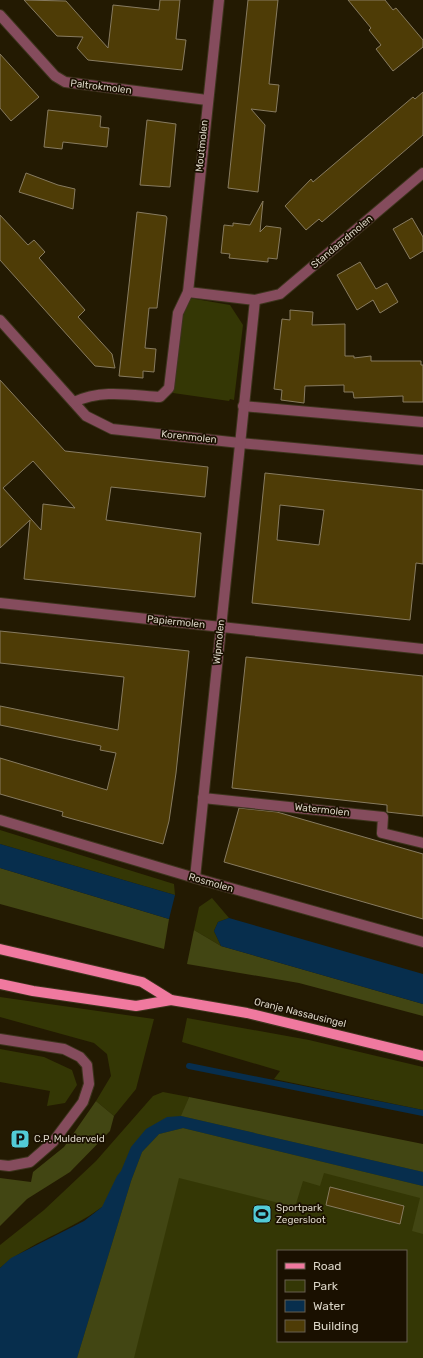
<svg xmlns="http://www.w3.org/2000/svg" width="423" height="1358" viewBox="0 0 423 1358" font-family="Rubik,sans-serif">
  <rect width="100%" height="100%" fill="#231a02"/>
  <g fill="#343705" fill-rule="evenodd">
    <path d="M184,297L230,305L243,325L234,400L230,399L229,401L173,393Z"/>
    <path d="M0,830L174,884L175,895L0,844Z"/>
    <path d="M212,898L229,918L218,922L214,931L221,946L194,930L199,907Z"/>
    <path d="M0,997L154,1019L136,1089L114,1116L96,1101L111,1076L107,1054L94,1043L0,1017Z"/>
    <path d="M187,1018L309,1040L423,1067V1110L274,1079L280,1071L182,1042Z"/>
    <path d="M0,1049L44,1057L72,1070L77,1085L65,1103L47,1106L50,1091L0,1082Z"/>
    <path d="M163,1092L189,1097L184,1110L423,1162V1358H66L102,1207C70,1231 30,1242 0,1268V1245L44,1210L96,1161L153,1096ZM278,1251H406V1341H278Z"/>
  </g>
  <g fill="#424613">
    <path d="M0,868L169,919L164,949L0,904Z"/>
    <path d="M194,930L221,946L423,1004V1016L299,983L187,964Z"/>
    <path d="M189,1097L423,1144V1172L181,1116Z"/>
    <path d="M96,1101L114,1116L110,1131L70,1172L27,1199L0,1226V1178L31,1182L33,1172L64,1147Z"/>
    <path d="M183,1128L423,1186V1234L412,1231L420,1198L324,1173L320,1186L303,1181L295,1207L179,1178L134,1358H77L131,1181L142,1152L159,1134Z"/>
  </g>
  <g fill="#072e4d">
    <path d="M0,844L175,895L169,919L0,868Z"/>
    <path d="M229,918L423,974V1004L221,946L214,931L218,922Z"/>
    <path d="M181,1116L423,1172V1186L183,1128L159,1134L142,1152L131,1181L77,1358H0V1268L11,1258L84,1221L102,1207L117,1176L121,1171L131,1147L146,1129L167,1117Z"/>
  </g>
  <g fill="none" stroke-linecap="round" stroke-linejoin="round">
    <path stroke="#072e4d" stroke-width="6" d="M189,1066L423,1113"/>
  </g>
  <g fill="#4e3c06" stroke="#877b60" fill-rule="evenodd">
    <path d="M24,0L66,1L108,48L113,5L159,10L160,0H180L176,39L186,40L182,70L88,60L77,48L83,37L57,36Z"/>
    <path d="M248,0H278L269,84L279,85L276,112L251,109L265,125L258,192L228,188Z"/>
    <path d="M348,0H385L393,10L396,8L423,40V47L393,71L376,49L381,45L369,30L371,28Z"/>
    <path d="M0,54L39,97L11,121L0,108Z"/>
    <path d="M423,92V135L322,222L319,219L306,230L285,206L311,179L313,182L413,97L415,99Z"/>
    <path d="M48,110L101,116L100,127L109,128L107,147L63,142L62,149L44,147Z"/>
    <path d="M147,120L176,124L170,187L140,185Z"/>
    <path d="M26,173L58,185L75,189L73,209L19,192Z"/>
    <path d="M263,201L260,232L266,226L281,228L277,259L268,258V262L229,258L230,254L221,253L224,225L233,226V223L250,225Z"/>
    <path d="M137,212L166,216L167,218L157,308H149L145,348L156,349L154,372L143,371V378L119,376Z"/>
    <path d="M0,215L28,245L34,240L45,252L39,258L85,310L78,317L112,354L115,368L95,366L0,260Z"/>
    <path d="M412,218L423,237V251L410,259L393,229Z"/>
    <path d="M360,262L376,289L387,283L398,302L380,313L373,300L357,310L337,275Z"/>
    <path d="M290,310L313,312L312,325L345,324V356H354V358L371,356V361H421V365H423V402H403V396L354,398L353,392H344V385L305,386L304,403L281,400L282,390L274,389L282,319L290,320Z"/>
    <path d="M0,380L65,451L208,467L205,497L111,487L106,520L201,533L195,597L24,579L30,520L0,548ZM33,461L75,508L43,504L41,530L3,488Z"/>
    <path d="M265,473L423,490V564L416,563L410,620L252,603ZM280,505L324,510L319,545L277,540Z"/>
    <path d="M0,631L189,651L176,773L169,821L163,844L62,816L63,812L0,794V758L107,790L116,753L100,750L101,746L0,725V706L118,730L124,677L0,663Z"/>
    <path d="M246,657L423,676V816L387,812V805L232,788Z"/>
    <path d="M239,808L277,812L423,854V919L224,862Z"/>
    <path d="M330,1187L404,1206L400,1224L326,1205Z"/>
  </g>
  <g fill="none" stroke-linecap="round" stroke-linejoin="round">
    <defs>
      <g id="minor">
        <path d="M0,15L55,76L65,82L207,100"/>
        <path d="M255,300L280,294L423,173"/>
        <path d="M0,320L86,416L112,429L240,443L423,460"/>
        <path d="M74,402C102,389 130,395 160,397L169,388L178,313L188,292"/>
        <path d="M243,406L423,422"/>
        <path d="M0,603L423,649"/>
        <path d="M203,798L383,817L382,833L423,843"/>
        <path d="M0,820L195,878L423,942"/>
        <path d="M195,878L255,300L188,292L219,0"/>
        <path d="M0,1039L64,1049L80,1057L87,1065L89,1084L83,1102L53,1142L30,1162L9,1166L0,1165"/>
      </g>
      <g id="major">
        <path d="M0,949L142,982L171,1000"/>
        <path d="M0,984L33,991L136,1006L171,1000L189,1003L247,1013L423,1056"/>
      </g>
    </defs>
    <use href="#minor" stroke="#3d341d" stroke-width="12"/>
    <use href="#major" stroke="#3d341d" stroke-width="12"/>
    <use href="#minor" stroke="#854c5d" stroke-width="10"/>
    <use href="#major" stroke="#f0799f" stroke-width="10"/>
  </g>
  <defs>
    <symbol id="parking-square" viewBox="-11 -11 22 22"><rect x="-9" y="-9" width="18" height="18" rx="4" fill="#52cbd7" stroke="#1a1000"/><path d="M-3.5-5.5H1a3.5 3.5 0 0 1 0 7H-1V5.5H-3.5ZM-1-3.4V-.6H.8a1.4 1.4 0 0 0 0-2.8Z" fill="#111"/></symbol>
    <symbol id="stadium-square" viewBox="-11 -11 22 22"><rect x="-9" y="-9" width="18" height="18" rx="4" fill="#52cbd7" stroke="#1a1000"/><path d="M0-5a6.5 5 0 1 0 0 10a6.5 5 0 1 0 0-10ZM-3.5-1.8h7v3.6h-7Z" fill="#111"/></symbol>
  </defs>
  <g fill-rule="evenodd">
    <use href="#parking-square" x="9" y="1128" width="22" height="22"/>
    <use href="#stadium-square" x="251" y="1203" width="22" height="22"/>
  </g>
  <g text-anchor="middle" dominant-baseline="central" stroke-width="3.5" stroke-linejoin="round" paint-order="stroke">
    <g font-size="10" fill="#dad4c5" stroke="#1a1000">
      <text transform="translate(101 87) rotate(7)">Paltrokmolen</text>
      <text transform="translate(202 146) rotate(-84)">Moutmolen</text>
      <text transform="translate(342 242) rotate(-40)">Standaardmolen</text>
      <text transform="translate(189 437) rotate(6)">Korenmolen</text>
      <text transform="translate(176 622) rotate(6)">Papiermolen</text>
      <text transform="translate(219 642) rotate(-84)">Wipmolen</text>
      <text transform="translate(322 810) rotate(6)">Watermolen</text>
      <text transform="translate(211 883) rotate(16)">Rosmolen</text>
      <text transform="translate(300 1013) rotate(14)">Oranje Nassausingel</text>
    </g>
    <g font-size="10" fill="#dad4c5" stroke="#1a1000" text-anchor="start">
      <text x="34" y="1139">C.P. Mulderveld</text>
      <text x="276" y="1208">Sportpark<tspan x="276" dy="12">Zegersloot</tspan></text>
    </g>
  </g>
  <rect x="277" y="1250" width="130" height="92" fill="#1a1000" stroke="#675e4f"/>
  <rect x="285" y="1263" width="20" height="6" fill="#f0799f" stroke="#675e4f"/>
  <text x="313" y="1270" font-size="12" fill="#dad4c5">Road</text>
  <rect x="285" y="1280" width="20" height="12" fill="#343705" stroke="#675e4f"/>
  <text x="313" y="1290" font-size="12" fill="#dad4c5">Park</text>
  <rect x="285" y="1300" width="20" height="12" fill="#072e4d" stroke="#675e4f"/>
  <text x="313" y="1310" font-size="12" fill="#dad4c5">Water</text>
  <rect x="285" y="1320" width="20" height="12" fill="#4e3c06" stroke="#675e4f"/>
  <text x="313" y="1330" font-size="12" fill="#dad4c5">Building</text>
</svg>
